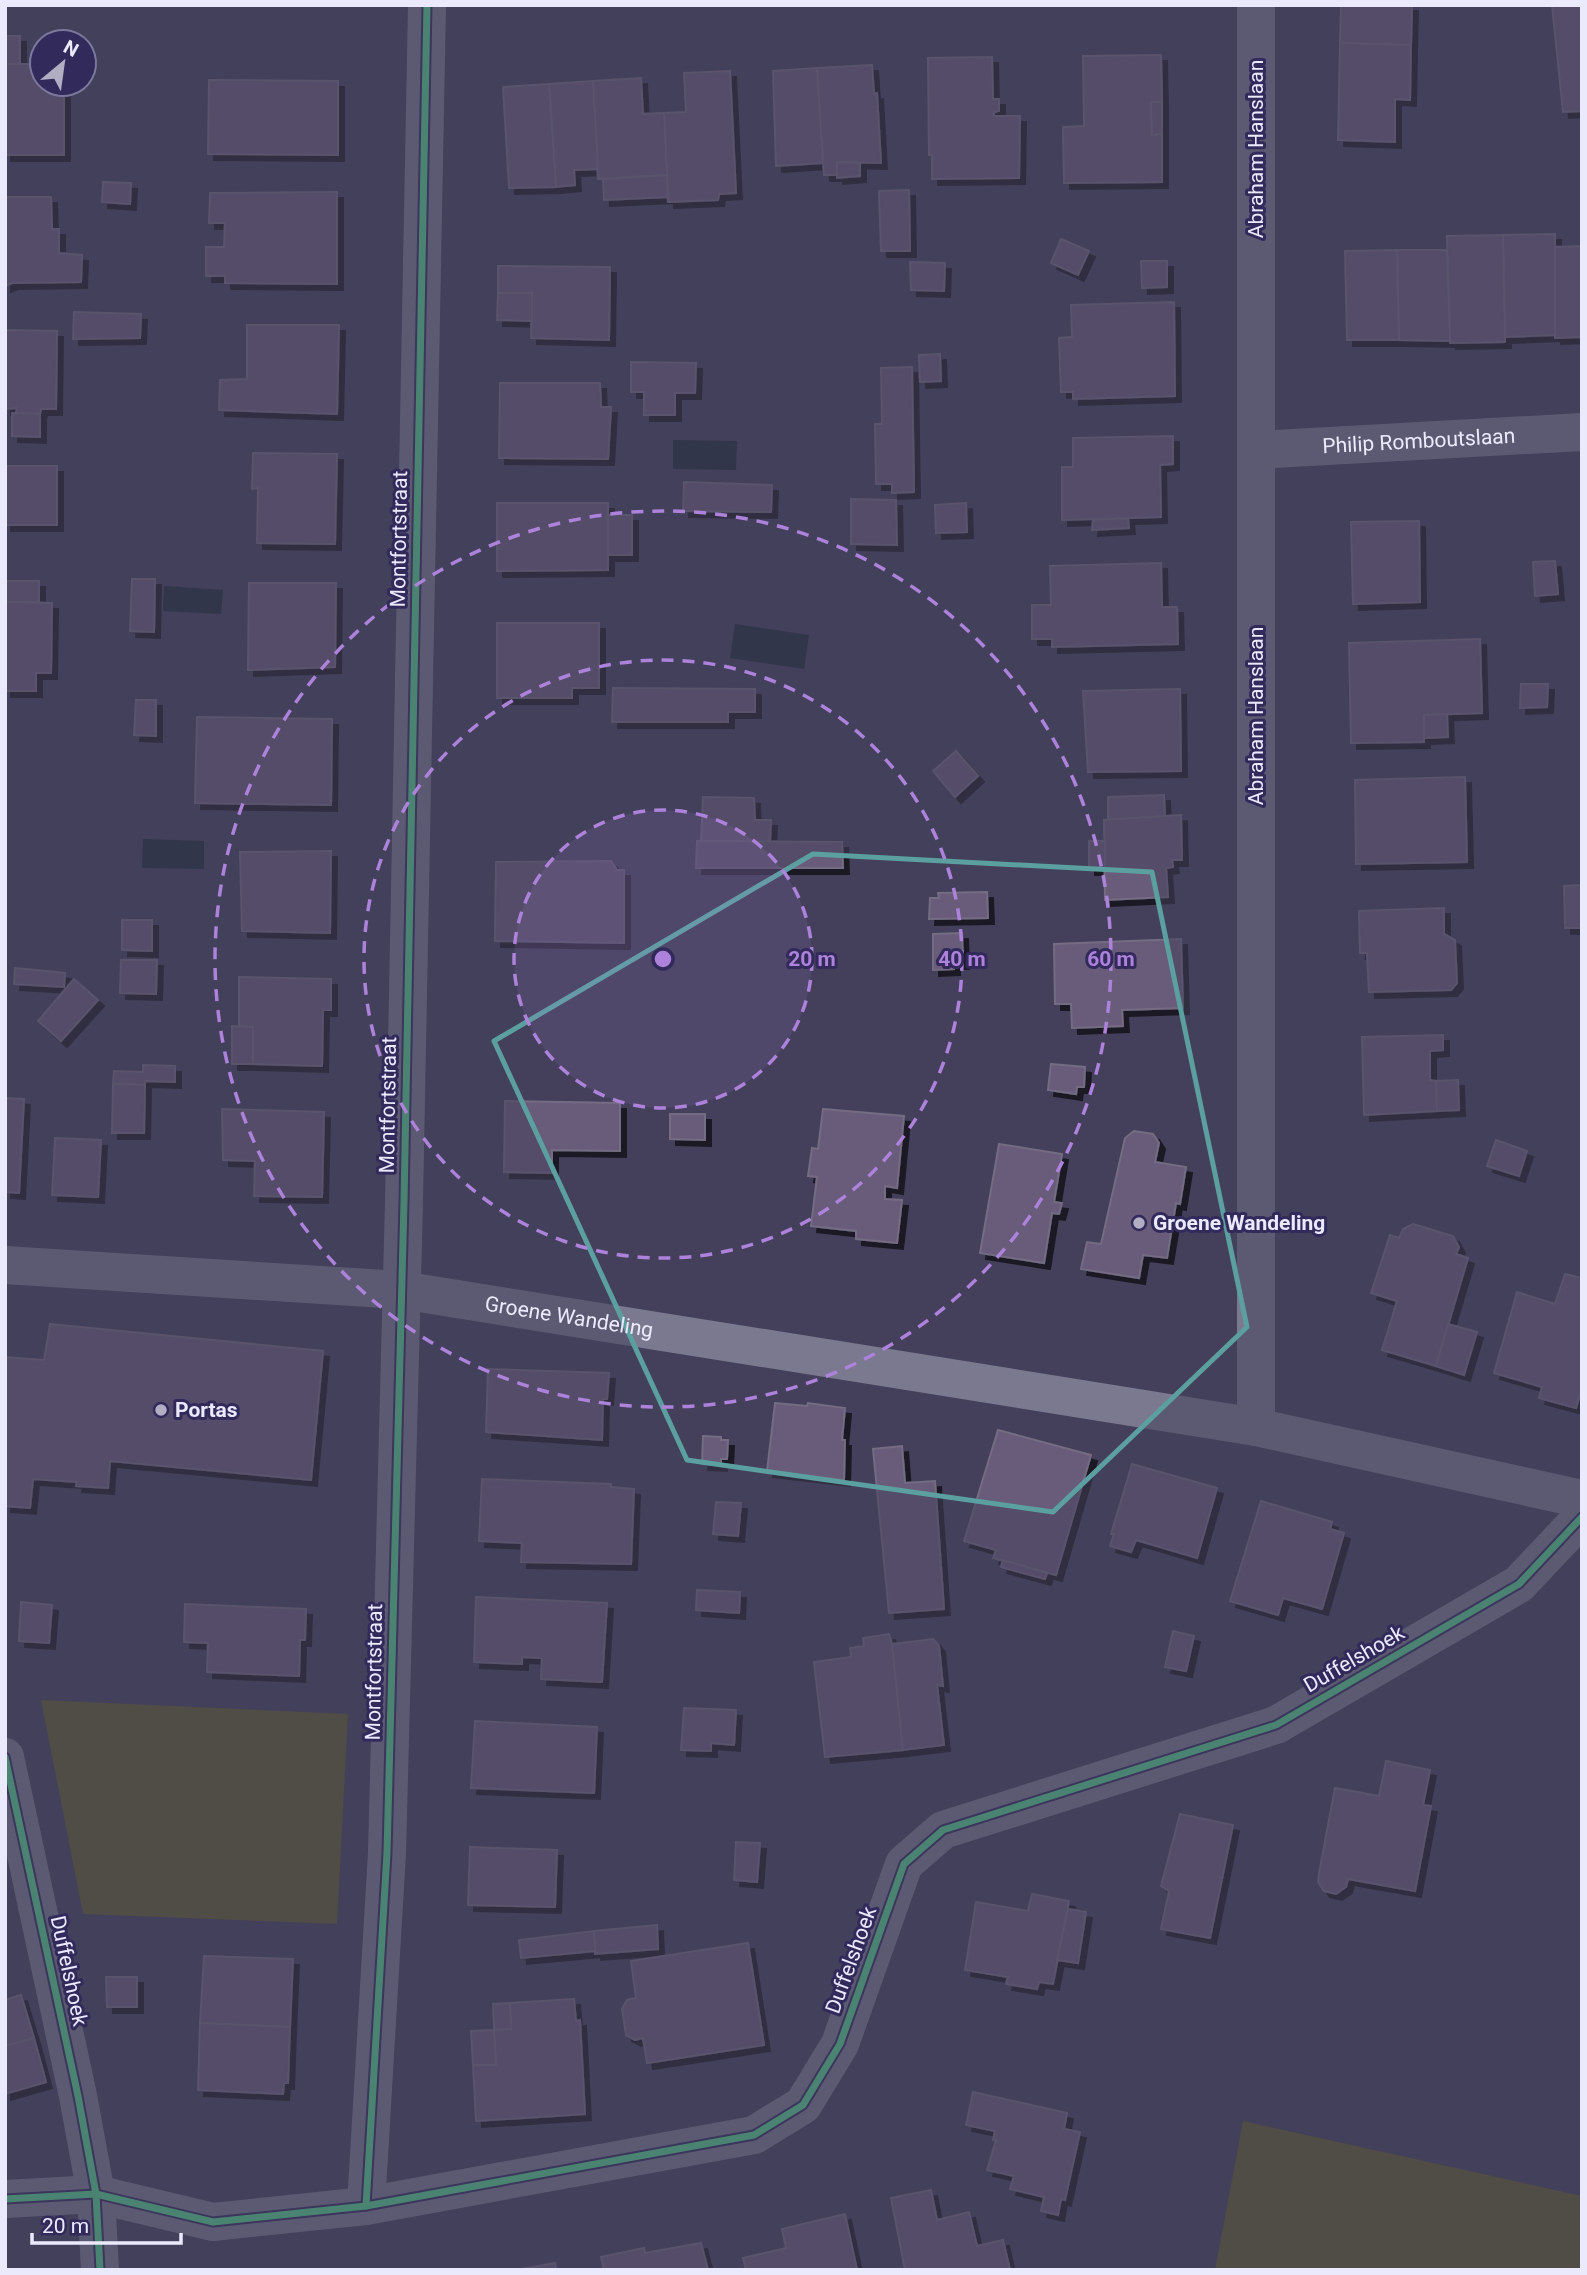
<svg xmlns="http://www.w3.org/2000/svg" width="1587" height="2275" viewBox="0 0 1587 2275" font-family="Roboto,sans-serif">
  <defs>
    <filter id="shadow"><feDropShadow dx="6" dy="6" stdDeviation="0" flood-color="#0009"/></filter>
  </defs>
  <rect width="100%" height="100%" fill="#44405b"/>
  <g fill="#5e5d2a">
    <path d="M41,1700L348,1714L337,1924L83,1914Z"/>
    <path d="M1243,2121L1582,2196V2270H1215Z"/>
  </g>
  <g fill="#1b2b35">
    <path d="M673,440L737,441L736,470L673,469Z"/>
    <path d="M164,586L223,590L221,614L163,611Z"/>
    <path d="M735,624L809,635L804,669L730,658Z"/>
    <path d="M143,839L204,841V869L142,868Z"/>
  </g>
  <g fill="#685c7a" stroke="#736c82" stroke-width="2" filter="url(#shadow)">
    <path d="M1341,5H1412L1411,45L1340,43Z"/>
    <path d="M1552,5H1582V111L1563,112Z"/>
    <rect x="5" y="36" width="15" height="28"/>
    <path d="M1340,43L1411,45L1410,100L1395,99V142L1338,140Z"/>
    <path d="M1161,55L1162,102H1151L1152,135L1162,134V182L1064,183L1063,127L1084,126L1083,56Z"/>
    <path d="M992,57L993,99H999V111L994,112V116H1020L1019,178L932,179V155H929L928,58Z"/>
    <path d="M5,64H42V84H64V155H5Z"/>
    <path d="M872,65L874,94L877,93L881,163L837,162V175H824L817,68Z"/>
    <path d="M817,68L823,163L776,166L773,71Z"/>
    <path d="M730,71L736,193L719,194L718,200L668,202L664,113L686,112L684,73Z"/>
    <path d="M641,78L643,114L664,113L667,175L598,179L593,81Z"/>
    <path d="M209,80L338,81V155L208,154Z"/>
    <path d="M593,81L598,169L574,170L575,185L556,187L549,84Z"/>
    <path d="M549,84L556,187L509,188L503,87Z"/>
    <path d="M1151,102H1162V134L1152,135Z"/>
    <path d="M837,162L860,163V176L837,178Z"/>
    <path d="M667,175L668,197L604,200L603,179Z"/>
    <path d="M103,182L131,183L130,204L102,202Z"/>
    <path d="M909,190L910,251H881L879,191Z"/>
    <path d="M337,192V284L225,283V276H206V247H224L225,223H209L210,193Z"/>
    <path d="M5,197H51L52,229H59V253L82,255L81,282L12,283L5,286Z"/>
    <path d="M1555,234V335L1505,337L1503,235Z"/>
    <path d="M1503,235L1505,342L1450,343L1447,236Z"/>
    <path d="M1061,239L1089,251L1078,275L1051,263Z"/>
    <path d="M1582,246V337L1555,338V247Z"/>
    <path d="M1397,250H1447L1450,341L1399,340Z"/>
    <path d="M1397,250L1399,340H1347L1345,251Z"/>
    <path d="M1141,261H1167V287L1142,288Z"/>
    <path d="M910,262L945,263L944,291L911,290Z"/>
    <path d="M498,266L610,267L609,340L531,338L532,293H498Z"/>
    <path d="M498,293H532V321L497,320Z"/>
    <path d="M1174,302L1175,396L1073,399V392H1061L1059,338L1072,337L1071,305Z"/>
    <path d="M74,312L141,314L140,338L73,339Z"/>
    <path d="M247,325H339L337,414L219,410L220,380L247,379Z"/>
    <path d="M5,330L57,331L56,409H41L40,414L16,413L17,408L5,409Z"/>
    <path d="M940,354L941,381L920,382L919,355Z"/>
    <path d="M631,362L696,363L695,393H675V415H644V392H631Z"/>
    <path d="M912,367L914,492L892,493V484H876L875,424H882L881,368Z"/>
    <path d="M500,383H600L601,407H611L608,459L499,458Z"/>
    <path d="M12,413L40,414V437L12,436Z"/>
    <path d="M1173,436V464L1160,465L1161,517L1062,520V467H1073V438Z"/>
    <path d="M253,453L337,454L335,544L257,543L258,488L252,489Z"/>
    <rect x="5" y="466" width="52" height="59"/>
    <path d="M684,482L772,485L771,512L683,511Z"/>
    <path d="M851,499L896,500L897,545L851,544Z"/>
    <path d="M497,503H608V570L497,571Z"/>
    <path d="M966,503L967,532L936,533L935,505Z"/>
    <rect x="608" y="515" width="24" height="40"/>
    <path d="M1128,518L1129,528L1092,530L1093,520Z"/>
    <path d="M1419,521L1420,602L1353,604L1351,522Z"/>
    <path d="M1555,561L1558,594L1535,596L1533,562Z"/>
    <path d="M1161,563L1162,607H1177L1178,644L1052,647V639H1032V605H1051L1050,566Z"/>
    <path d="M132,579H155L154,632L130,631Z"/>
    <rect x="5" y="581" width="34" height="21"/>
    <path d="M249,583H336L335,667L248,670Z"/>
    <path d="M5,602L52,603L51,673H36V691H5Z"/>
    <path d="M497,623H599V688H572V698H497Z"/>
    <path d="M1480,639L1482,713L1424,715V742L1351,743L1349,643Z"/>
    <path d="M1521,684H1548L1547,707L1520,708Z"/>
    <path d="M613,688L755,689V712H728V722H612Z"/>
    <path d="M1180,689L1181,771L1088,772L1083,691Z"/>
    <path d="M136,700H156V736L134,735Z"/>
    <path d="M1447,714L1448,737L1424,738V715Z"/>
    <path d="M197,717L332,719L331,805L195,803Z"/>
    <path d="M956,751L978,776L955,797L933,771Z"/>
    <path d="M1465,777L1467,862L1356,864L1355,780Z"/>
    <path d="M1164,795L1165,816L1108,820V797Z"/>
    <path d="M703,797L754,798L755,820H771L770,842L701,841Z"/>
    <path d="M1181,815L1182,860H1172L1173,867L1166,868L1168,897L1105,900L1104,820Z"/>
    <path d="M697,841L842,842L843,868H696Z"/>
    <rect x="1089" y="841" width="16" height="28"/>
    <path d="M331,851L330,933L242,931L240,852Z"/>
    <path d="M611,861L617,870H624V943L495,941L496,862Z"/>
    <path d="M1582,885V928H1565L1564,886Z"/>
    <path d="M987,892L988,918L929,919L930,898H939L938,893Z"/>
    <path d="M1444,908V934L1455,940L1457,983L1451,990L1369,992L1367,953H1360L1359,911Z"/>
    <path d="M122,920H152V951L122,950Z"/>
    <path d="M962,933L963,963H954V969L933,970V934Z"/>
    <path d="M1181,939L1183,1008L1122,1010L1123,1026L1072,1028L1071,1004H1055L1054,944Z"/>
    <path d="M121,960H157L156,994L120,993Z"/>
    <path d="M15,968L65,973L64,987L14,984Z"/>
    <path d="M239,977L331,979V1010H323L322,1066L253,1064V1027L239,1026Z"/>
    <path d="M74,979L98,1000L61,1041L38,1021Z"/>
    <path d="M232,1026L253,1027V1064H232Z"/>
    <path d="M1443,1035V1050L1430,1051V1080L1436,1081L1437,1111L1364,1115L1362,1037Z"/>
    <path d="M1051,1064L1085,1067L1084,1087H1077L1076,1094L1048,1090Z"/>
    <path d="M143,1065L175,1066V1082L145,1081V1085L113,1084L114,1071L143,1072Z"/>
    <path d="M1458,1080L1459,1110L1437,1111L1436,1081Z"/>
    <path d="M113,1084L145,1085L144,1133H112Z"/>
    <path d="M5,1098L24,1099L19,1193L5,1192Z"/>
    <path d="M505,1101L620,1103V1151L552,1150V1173L504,1172Z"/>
    <path d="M222,1109L324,1112L322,1197L254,1196L255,1161L223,1160Z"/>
    <path d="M823,1109L904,1116L897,1188L885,1186V1199L902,1200L897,1243L856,1239V1231L811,1226L817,1177L808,1176L812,1148L818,1149Z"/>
    <path d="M670,1114H705V1140L670,1139Z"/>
    <path d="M1134,1131L1153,1134L1159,1143L1155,1162L1186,1167L1180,1204L1176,1203L1167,1258L1143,1255L1139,1278L1081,1269L1087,1242L1101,1244L1125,1138Z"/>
    <path d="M55,1138L101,1140L98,1197L52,1195Z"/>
    <path d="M1496,1140L1527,1151L1519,1176L1487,1166Z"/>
    <path d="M999,1144L1062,1154L1054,1202L1062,1203L1059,1214L1052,1213L1044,1263L980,1253Z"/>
    <path d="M1413,1224L1453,1236L1459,1247L1456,1254L1468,1258L1436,1366L1382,1350L1397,1301L1371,1293L1390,1235L1399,1238L1403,1229Z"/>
    <path d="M1565,1274L1582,1278V1388L1576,1408L1539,1398L1542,1387L1494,1373L1517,1292L1555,1304Z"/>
    <path d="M50,1324L323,1351L311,1480L110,1461L108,1488L76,1486L77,1482L33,1479L30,1508L5,1506V1357L44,1360Z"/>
    <path d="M1448,1324L1477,1332L1464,1375L1436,1366Z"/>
    <path d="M488,1369L609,1373L607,1399H603L602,1440L486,1432Z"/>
    <path d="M775,1403L807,1406L808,1403L845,1408L842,1440H845L844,1480L767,1471Z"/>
    <path d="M998,1430L1091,1455L1056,1575L993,1558L996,1550L964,1541Z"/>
    <path d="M703,1436L721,1437V1440H728L727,1459H721V1465L702,1464Z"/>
    <path d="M902,1446L905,1483L935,1481L944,1609L889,1613L873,1449Z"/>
    <path d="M1132,1464L1217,1488L1197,1558L1136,1540L1131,1552L1110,1546L1114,1534H1111Z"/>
    <path d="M482,1479L611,1484V1487L634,1489L631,1564L521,1562L522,1543L479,1541Z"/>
    <path d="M1261,1501L1332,1522L1330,1529L1344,1533L1322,1609L1283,1598L1278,1615L1230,1601Z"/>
    <path d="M716,1502L741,1503L738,1536L713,1534Z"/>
    <path d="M1003,1560L1047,1573L1045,1579L1001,1567Z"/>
    <path d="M697,1590L740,1592L739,1613L696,1610Z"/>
    <path d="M476,1597L607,1603L602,1682L541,1679L542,1658L522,1657V1664L474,1662Z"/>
    <path d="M21,1602L52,1605L49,1643L19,1641Z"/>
    <path d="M185,1604L306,1609L305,1640H300L299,1676L207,1672L208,1643L184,1642Z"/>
    <path d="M1173,1631L1194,1636L1186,1671L1165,1667Z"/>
    <path d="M889,1634L892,1644L903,1750L825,1757L814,1662L851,1657L850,1648L864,1646L863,1638Z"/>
    <path d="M933,1639L939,1646L943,1686L937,1685L944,1745L903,1750L892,1644Z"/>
    <path d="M684,1708L736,1710L734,1745L711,1743V1751L681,1750Z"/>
    <path d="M475,1721L597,1727L594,1793L471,1788Z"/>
    <path d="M1386,1761L1430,1770L1423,1805L1431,1806L1415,1891L1348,1879L1346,1887L1336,1894L1324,1891L1318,1882L1319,1873L1335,1788L1379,1796Z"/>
    <path d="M1180,1814L1233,1825L1210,1938L1161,1929L1169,1891L1161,1886Z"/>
    <path d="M736,1842L760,1843L757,1882L734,1880Z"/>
    <path d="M470,1847L557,1850L555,1907L468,1905Z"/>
    <path d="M1032,1894L1069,1901L1053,1984L1039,1982L1037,1989L1006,1984L1008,1977L965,1970L976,1902L1028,1911Z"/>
    <path d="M1068,1909L1086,1912L1078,1963L1057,1960Z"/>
    <path d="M657,1925L658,1949L595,1954L594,1931Z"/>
    <path d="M594,1931L595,1951L521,1958L519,1940Z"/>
    <path d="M748,1943L764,2045L647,2063L643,2038L635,2040L626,2035L622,2009L627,2000L636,1998L631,1961Z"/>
    <path d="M204,1956L293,1959L290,2027L200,2023Z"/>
    <path d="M106,1977H137V2007H107Z"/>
    <path d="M21,1995L34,2038L5,2046V2000Z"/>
    <path d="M574,1999L576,2021L580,2020L585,2114L476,2121L473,2065H496L494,2030L511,2029L510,2003Z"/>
    <path d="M510,2003L511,2029L494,2030L493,2004Z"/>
    <path d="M200,2023L290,2027L288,2083H284L283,2094L198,2090Z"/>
    <path d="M494,2030L496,2065H473L471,2031Z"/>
    <path d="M34,2038L46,2082L5,2094V2046Z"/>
    <path d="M973,2092L1067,2113L1064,2129L1080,2132L1065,2200L1061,2199L1058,2215L1041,2211L1044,2197L1010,2189L1014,2176L987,2170L996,2140H993L995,2131L966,2125Z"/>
    <path d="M931,2190L937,2220L969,2212L977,2246L1003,2240L1010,2270H905L891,2198Z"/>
    <path d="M845,2214L857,2270H746L743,2258L786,2248L782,2229Z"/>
    <path d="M701,2243L708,2270H604L601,2257L644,2248L645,2253Z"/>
    <path d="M555,2263L556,2270H517Z"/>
  </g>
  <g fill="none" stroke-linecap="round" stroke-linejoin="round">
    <g stroke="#7b798f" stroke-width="38">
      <path d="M1256,5V1427"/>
      <path id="s1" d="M1256,450L1582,432"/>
      <path id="s2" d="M5,1265L401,1290L1256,1427L1582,1499"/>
      <path d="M5,1757L78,2096L96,2194L100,2270"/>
      <path d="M5,2199L96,2194L213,2222L366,2206L754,2135L803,2105L840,2044L904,1864L943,1830L1276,1725L1519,1584L1582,1517"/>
      <path d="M366,2206L387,1853L404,1202L427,5"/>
    </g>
    <defs>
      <g id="cycleway">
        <path d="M5,1757L78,2096L96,2194L100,2270"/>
        <path d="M5,2199L96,2194L213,2222L366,2206L754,2135L803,2105L840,2044L904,1864L943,1830L1276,1725L1519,1584L1582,1517"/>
        <path d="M366,2206L387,1853L404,1202L427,5"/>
      </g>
    </defs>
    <use href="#cycleway" stroke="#322a5b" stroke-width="11"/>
    <use href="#cycleway" stroke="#53d58f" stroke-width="7"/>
  </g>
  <path d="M0 0H1587V2275H0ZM813,854L1152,872L1247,1327L1053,1512L687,1460L494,1041Z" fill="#44405b" fill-opacity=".55" fill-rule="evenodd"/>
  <path fill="none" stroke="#5c9fa0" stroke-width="5" stroke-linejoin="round" d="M813,854L1152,872L1247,1327L1053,1512L687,1460L494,1041Z"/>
  <circle cx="663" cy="959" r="149" fill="#ad82db" fill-opacity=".12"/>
  <g fill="none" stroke="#ad82db" stroke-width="3.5" stroke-dasharray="12 9">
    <circle cx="663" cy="959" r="149"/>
    <circle cx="663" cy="959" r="299"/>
    <circle cx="663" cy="959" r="448"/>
  </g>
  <g fill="#b1aec4" stroke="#322a5b" stroke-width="2.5">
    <circle cx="1139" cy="1223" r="7"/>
    <circle cx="161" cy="1410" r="7"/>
  </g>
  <g text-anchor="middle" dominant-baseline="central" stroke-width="6" stroke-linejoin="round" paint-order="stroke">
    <g font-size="21" fill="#ebeafd" stroke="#322a5b">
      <text transform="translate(1256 149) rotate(-90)">Abraham Hanslaan</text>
      <text stroke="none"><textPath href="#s1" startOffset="163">Philip Romboutslaan</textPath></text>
      <text transform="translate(399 539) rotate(-89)">Montfortstraat</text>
      <text transform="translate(1256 716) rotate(-90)">Abraham Hanslaan</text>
      <text transform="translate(388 1105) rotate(-89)">Montfortstraat</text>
      <text stroke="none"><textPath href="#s2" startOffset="567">Groene Wandeling</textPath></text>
      <text transform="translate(1354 1659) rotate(-30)">Duffelshoek</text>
      <text transform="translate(374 1672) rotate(-89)">Montfortstraat</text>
      <text transform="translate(851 1960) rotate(-70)">Duffelshoek</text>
      <text transform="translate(69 1971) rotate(78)">Duffelshoek</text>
    </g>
    <g font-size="21" font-weight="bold" fill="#ebeafd" stroke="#322a5b" text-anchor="start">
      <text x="1153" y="1223">Groene Wandeling</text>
      <text x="175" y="1410">Portas</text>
    </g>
  </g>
  <circle cx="663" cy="959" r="10" fill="#ad82db" stroke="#322a5b" stroke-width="3.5"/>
  <g font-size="21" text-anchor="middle" font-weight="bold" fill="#ad82db" stroke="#322a5b" stroke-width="6" stroke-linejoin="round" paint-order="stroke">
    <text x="812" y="966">20 m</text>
    <text x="962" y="966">40 m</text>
    <text x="1111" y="966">60 m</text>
  </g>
  <rect width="1587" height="2275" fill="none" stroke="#ebeafd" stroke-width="14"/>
  <g transform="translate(63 63) rotate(29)"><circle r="33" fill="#322a5b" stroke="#7c779c" stroke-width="2"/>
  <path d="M0-5L12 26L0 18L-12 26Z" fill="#b1aec4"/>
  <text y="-10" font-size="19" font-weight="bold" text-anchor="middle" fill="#ebeafd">N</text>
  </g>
  <path d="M32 2233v10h149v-10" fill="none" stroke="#ebeafd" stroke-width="3.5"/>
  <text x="42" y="2233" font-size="21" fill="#ebeafd" stroke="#322a5b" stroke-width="5" paint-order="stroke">20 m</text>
</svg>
